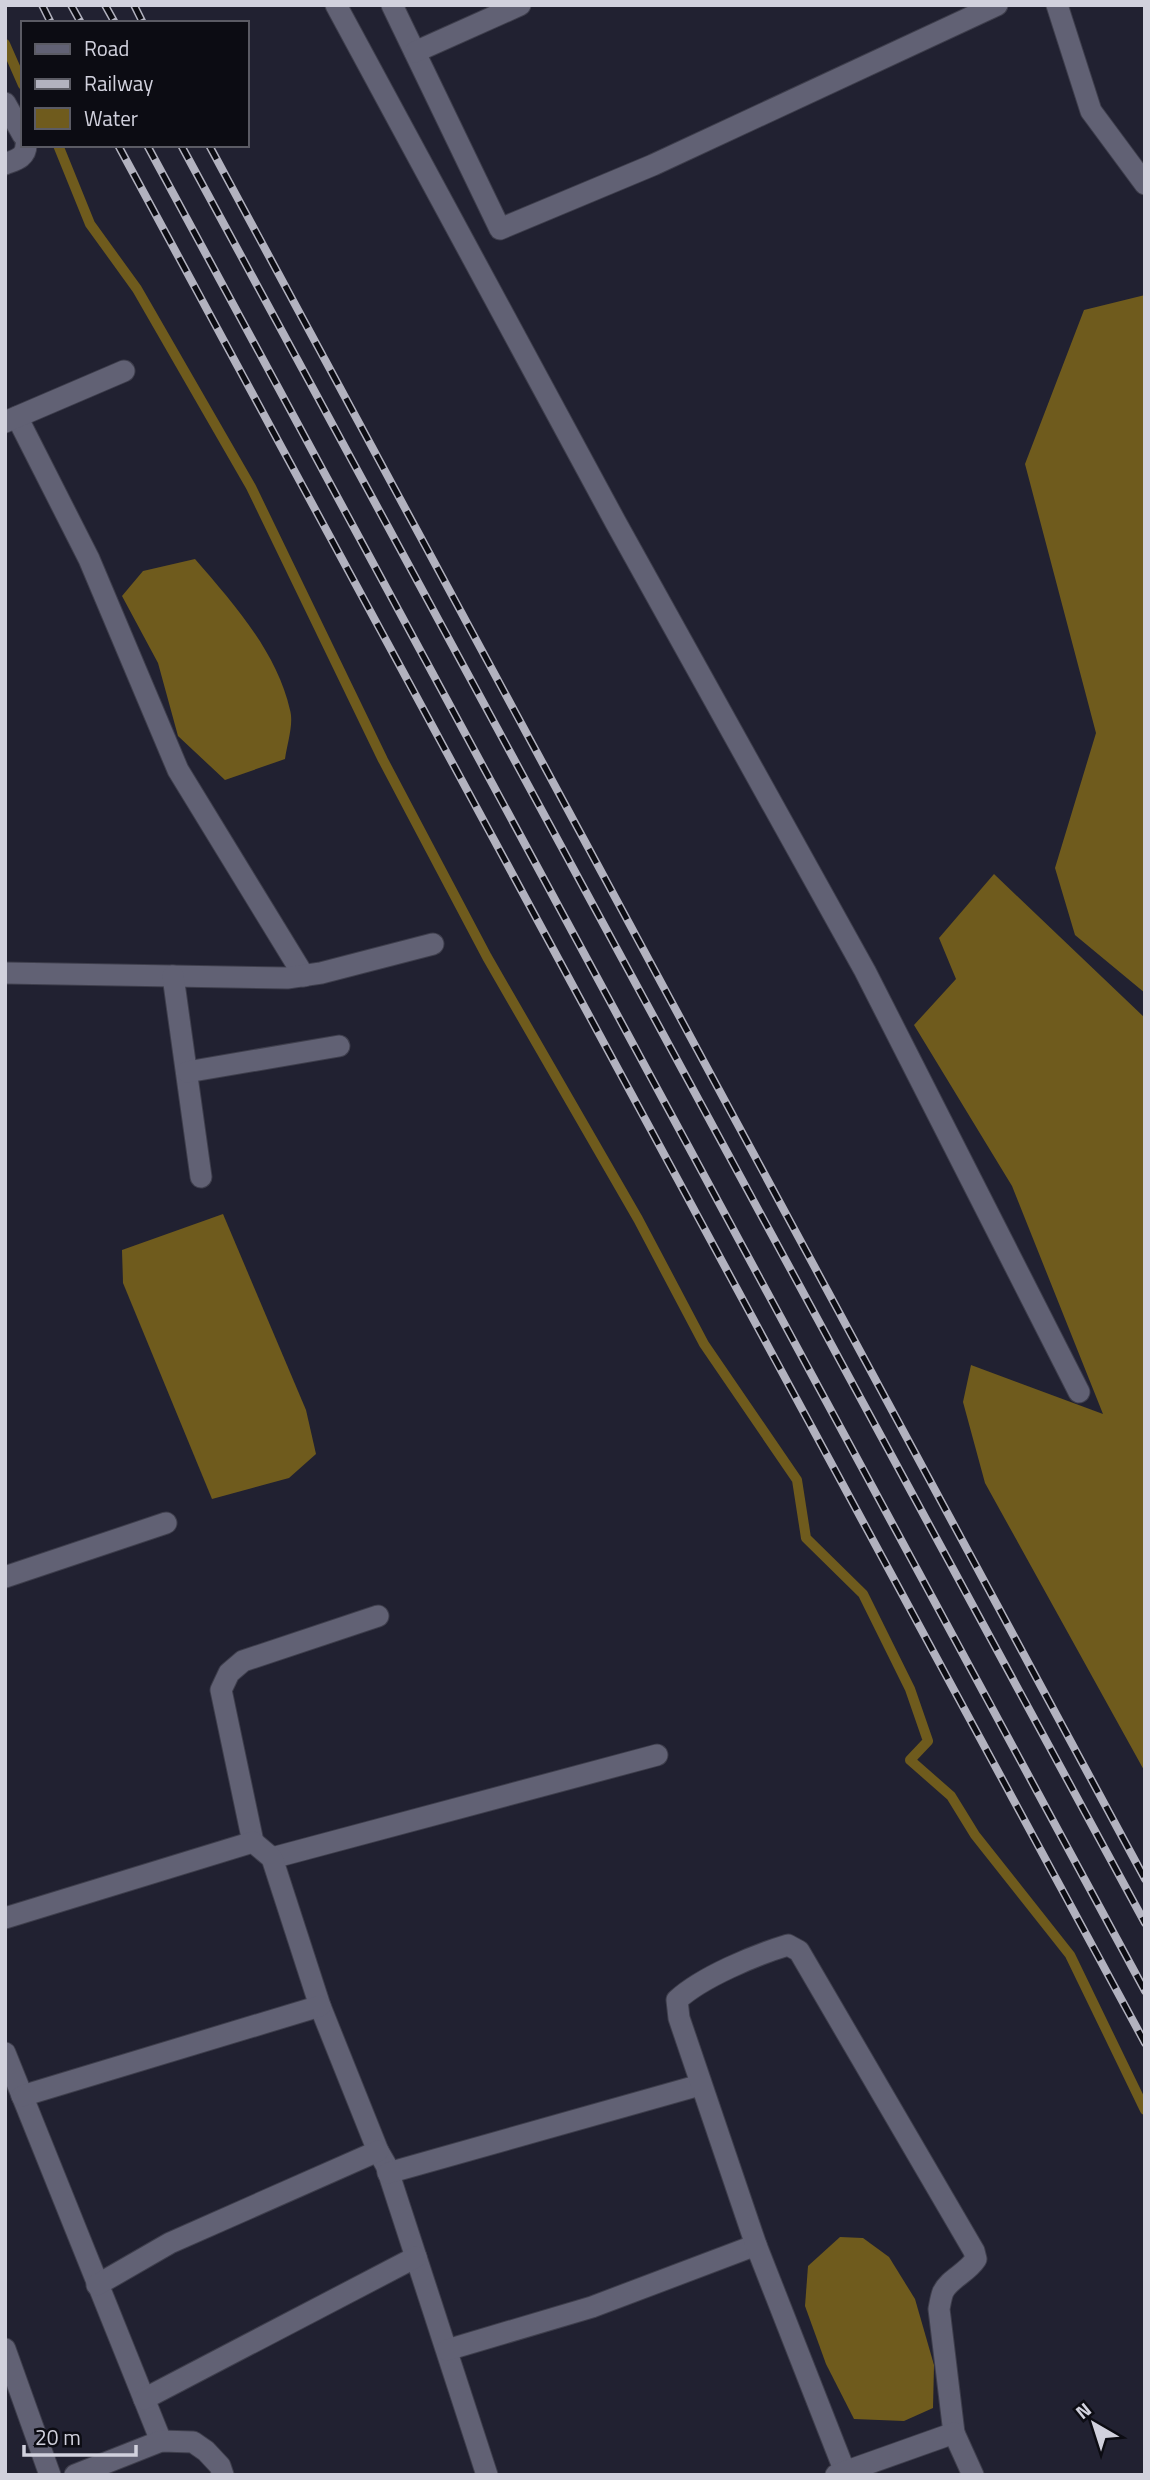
<svg xmlns="http://www.w3.org/2000/svg" width="1150" height="2480" viewBox="0 0 1150 2480" font-family="'Titillium Web',sans-serif">
  <rect width="100%" height="100%" fill="#212131"/>
  <g fill="#6f5b1d">
    <path d="M1145,295V993L1075,935L1055,868L1096,733L1025,464L1084,310Z"/>
    <path d="M195,559C233,603 277,652 290,710C294,724 287,744 285,759L225,780L178,736L158,663L122,596L143,571Z"/>
    <path d="M994,874L1145,1018V1772L985,1483L963,1402L971,1365L1103,1414L1012,1186L914,1025L956,979L939,938Z"/>
    <path d="M223,1214L306,1410L316,1454L289,1478L212,1499L123,1283L122,1250Z"/>
    <path d="M840,2237L863,2238L889,2257L915,2299L934,2365L933,2408L904,2421L854,2419L826,2364L805,2306L808,2266Z"/>
  </g>
  <g fill="none" stroke-linecap="round" stroke-linejoin="round">
    <g stroke="#6f5b1d" stroke-width="10">
      <path d="M5,44L23,85"/>
      <path d="M58,145L90,224L137,289L251,487L383,760L487,957L638,1219L704,1344L797,1480L806,1538L863,1594L910,1689L928,1741L910,1760L951,1796L975,1835L1070,1955L1145,2110"/>
    </g>
    <defs>
      <g id="street">
        <path d="M336,5L616,523L865,971L1079,1392"/>
        <path d="M392,5L500,229L653,165L997,5"/>
        <path d="M1057,5L1091,111L1145,184"/>
        <path d="M415,52L520,5"/>
        <path d="M5,103L23,135"/>
        <path d="M5,164C15,160 26,158 26,145"/>
        <path d="M17,417L89,559L178,770L304,976"/>
        <path d="M5,422L124,371"/>
        <path d="M5,973L287,978L321,973L433,944"/>
        <path d="M173,976L201,1177"/>
        <path d="M187,1072L339,1046"/>
        <path d="M5,1577L166,1523"/>
        <path d="M253,1842L221,1690L229,1673L243,1661L378,1616"/>
        <path d="M272,1858L657,1755"/>
        <path d="M5,1918L253,1842L272,1858L320,2006L378,2151L386,2165L487,2475"/>
        <path d="M5,2053L161,2441"/>
        <path d="M22,2096L320,2006"/>
        <path d="M388,2173L700,2085"/>
        <path d="M97,2285L170,2243L378,2151"/>
        <path d="M5,2349L50,2475"/>
        <path d="M447,2350L592,2307L756,2245"/>
        <path d="M144,2399L416,2257"/>
        <path d="M845,2472L756,2245L679,2018L677,2000C702,1977 755,1955 788,1945L799,1951L974,2251L976,2259C967,2273 949,2279 943,2292C941,2297 940,2304 939,2309L954,2433"/>
        <path d="M75,2475L161,2441L193,2442L206,2451L220,2466L223,2475"/>
        <path d="M836,2475L954,2433L973,2475"/>
      </g>
    </defs>
    <use href="#street" stroke="#3e3e4c" stroke-width="23"/>
    <use href="#street" stroke="#616174" stroke-width="21"/>
    <defs>
      <g id="rail">
        <path d="M42,5L51,23"/>
        <path d="M71,5L81,23"/>
        <path d="M105,5L115,23"/>
        <path d="M134,5L143,23"/>
        <path d="M118,145L1145,2043"/>
        <path d="M147,145L1145,1991"/>
        <path d="M181,145L1145,1923"/>
        <path d="M209,145L1145,1879"/>
      </g>
    </defs>
    <use href="#rail" stroke="#b2b2bf" stroke-width="8"/>
    <use href="#rail" stroke="#0c0c13" stroke-width="5" stroke-dasharray="16" stroke-linecap="butt"/>
  </g>
  <rect width="1150" height="2480" fill="none" stroke="#d1d1dd" stroke-width="14"/>
  <rect x="21" y="21" width="228" height="126" fill="#0c0c13" stroke="#5b5b64" stroke-width="2"/>
  <rect x="35" y="44" width="35" height="10" fill="#616174" stroke="#5b5b64" stroke-width="2"/>
  <text x="84" y="56" font-size="21" fill="#d1d1dd">Road</text>
  <rect x="35" y="79" width="35" height="10" fill="#b2b2bf" stroke="#5b5b64" stroke-width="2"/>
  <text x="84" y="91" font-size="21" fill="#d1d1dd">Railway</text>
  <rect x="35" y="108" width="35" height="21" fill="#6f5b1d" stroke="#5b5b64" stroke-width="2"/>
  <text x="84" y="126" font-size="21" fill="#d1d1dd">Water</text>
  <g transform="translate(1094 2424) rotate(321)" stroke="#0c0c13" stroke-width="5" paint-order="stroke">
  <path d="M0-5L12 26L0 18L-12 26Z" fill="#d1d1dd"/>
  <text y="-10" font-size="19" font-weight="bold" text-anchor="middle" fill="#d1d1dd">N</text>
  </g>
  <path d="M24 2445v10h112v-10" fill="none" stroke="#d1d1dd" stroke-width="3.5"/>
  <text x="35" y="2445" font-size="21" fill="#d1d1dd" stroke="#0c0c13" stroke-width="5" paint-order="stroke">20 m</text>
</svg>
